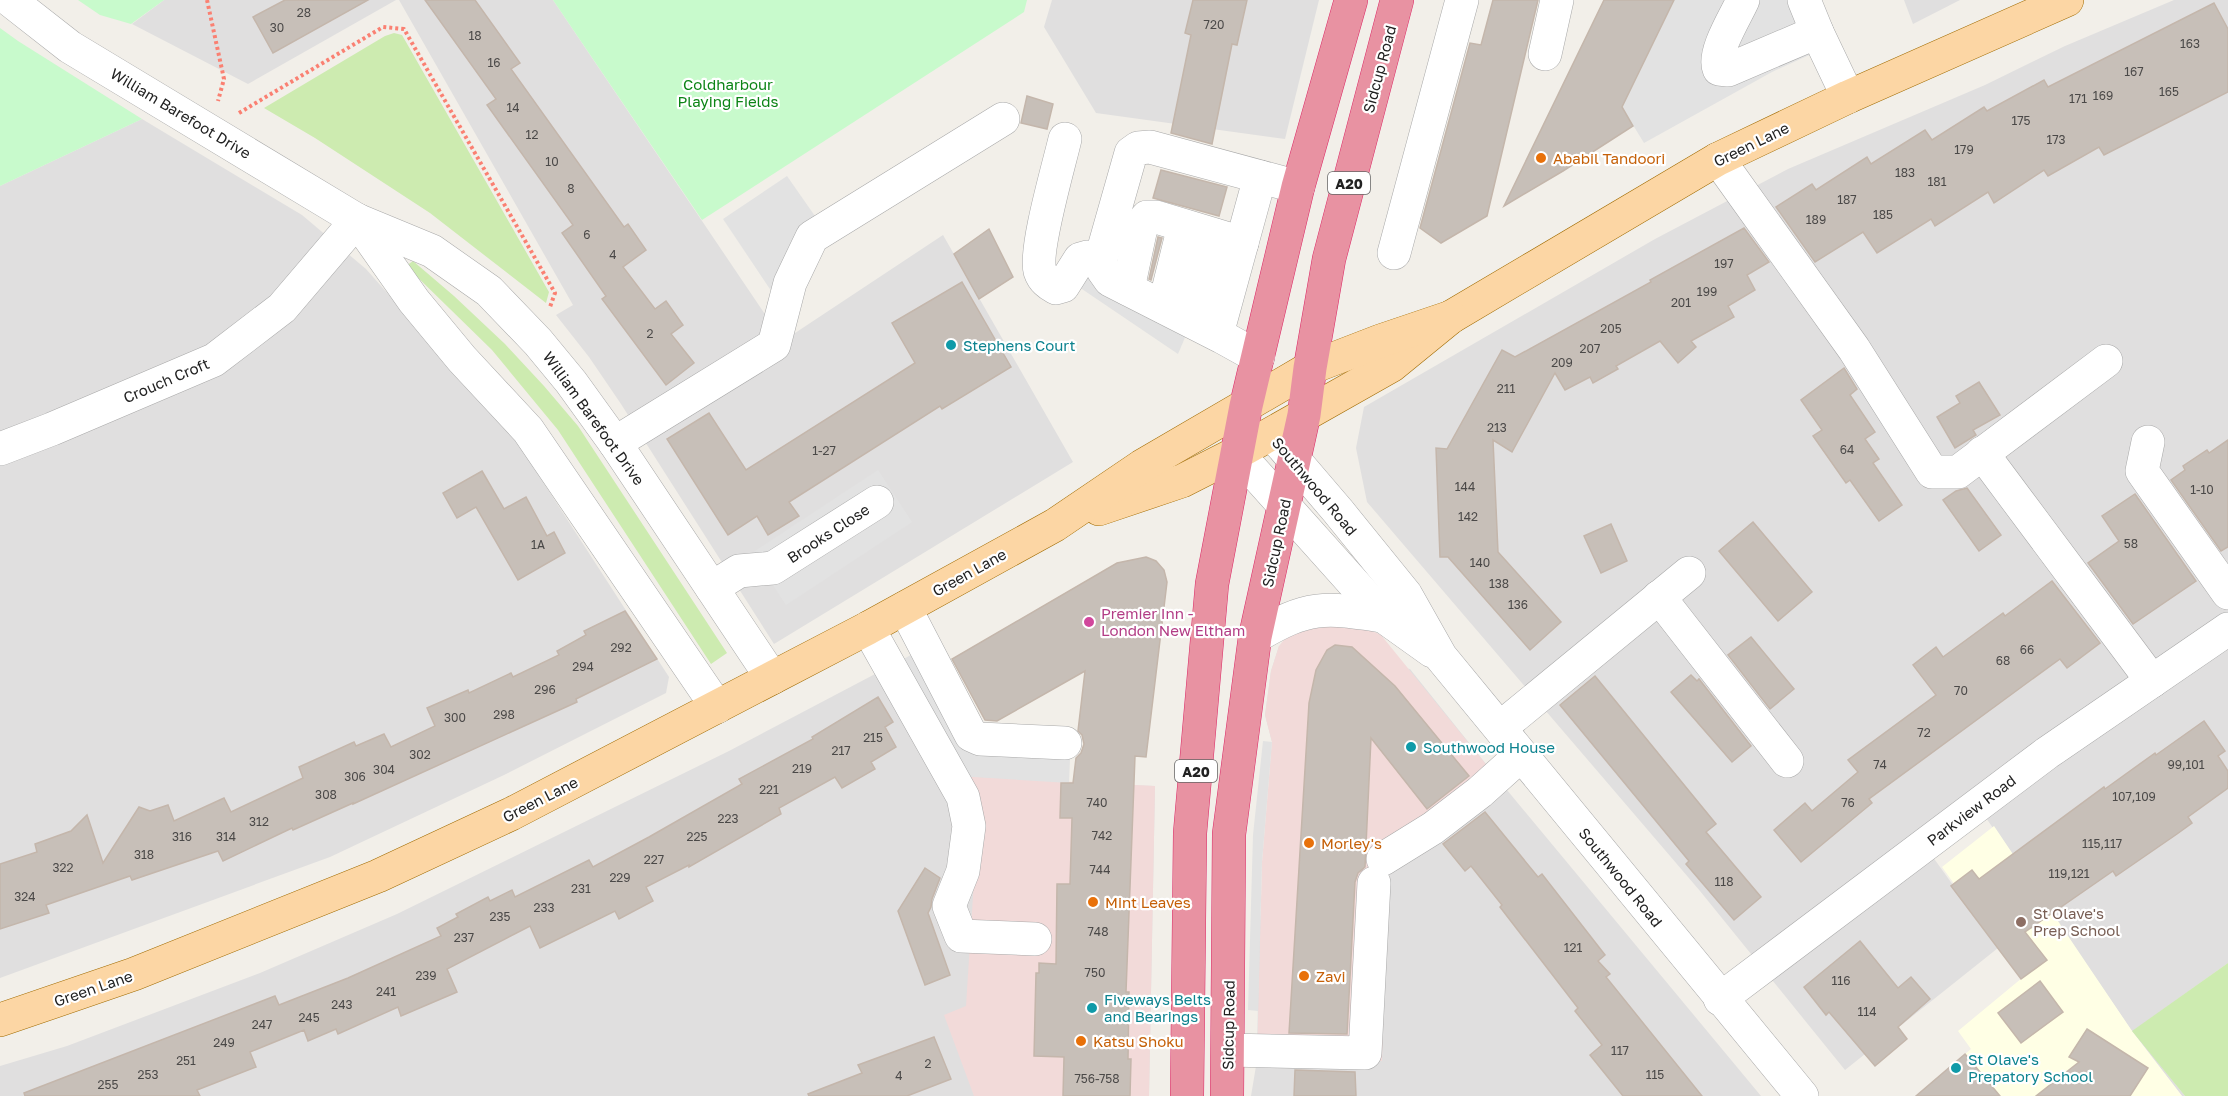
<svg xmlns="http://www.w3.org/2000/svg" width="2228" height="1096" viewBox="0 0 2228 1096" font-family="'Golos Text',sans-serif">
  <rect width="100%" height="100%" fill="#f2efe9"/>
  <g fill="#e0dfdf">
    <path d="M164,0H396L248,84L132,24Z"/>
    <path d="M399,0H553L783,341L943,235L1073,462L774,644L621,404L589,357L556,315L573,305Z"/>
    <path d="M1052,0H1319L1285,139L1096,113L1044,27Z"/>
    <path d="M1904,0H1960L1913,24Z"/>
    <path d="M2174,0H2228V963L2133,1031L2185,1096H2182L2132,1031L1982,812L1930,853L1998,948L1845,1070L1700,891L1367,502L1356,448L1364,407L1655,239L1788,169L1985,85L2065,46Z"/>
    <path d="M142,119L302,215L366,269L512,434L669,677L666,693L504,775L330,857L0,978V186Z"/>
    <path d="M1279,646L1410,669L1502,784L1761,1096H1251L1257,1060L1259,939L1272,742L1265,715L1271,671Z"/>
    <path d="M896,663L1069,783L1155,786L1149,1096H0V1066L67,1046L260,973L397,914L729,751Z"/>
  </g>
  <g fill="#f2dad9">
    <path d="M1355,623L1381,635L1502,784L1388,869L1382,1061L1257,1060L1262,862L1272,742L1265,715L1271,671L1279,646L1291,631Z"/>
    <path d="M958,776L1155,786L1149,1096H974L944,1015L966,1006L978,817Z"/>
  </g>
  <path fill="#ffffe5" d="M1994,826L2132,1031L2182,1096H1916L1971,1049L1958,1031L2022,978L1942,867Z"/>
  <g fill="#cdebb0">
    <path d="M394,33L402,35L549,292L546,303L430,213L315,138L264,108L385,36Z"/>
    <path d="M413,261L454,296L505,344L544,386L578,426L727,653L711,664L558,430L492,350L406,266Z"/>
    <path d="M2228,963V1096H2185L2132,1031Z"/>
  </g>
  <g fill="#c8facc">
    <path d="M78,0H164L131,24L100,15Z"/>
    <path d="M553,0H1027L1024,12L702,220Z"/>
    <path d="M0,28L18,41L142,119L0,186Z"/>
  </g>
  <g fill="#e2e2e2">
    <path d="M1674,0H1820L1838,42L1772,72L1644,143L1622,107Z"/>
    <path d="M787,176L824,229L784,310L723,219Z"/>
    <path d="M1091,263L1192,321L1178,354L1076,285Z"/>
    <path d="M878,470L912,522L786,605L752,553Z"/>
    <path d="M935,642L982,730L1071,735L1069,783L958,776L896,663Z"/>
    <path d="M1263,741L1272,742L1262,862L1258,1011L1248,1010L1253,835Z"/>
  </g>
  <g fill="#c7bfb8" stroke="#c4b6ab" stroke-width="1.5">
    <path d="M285,0H368L273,53L253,17Z"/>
    <path d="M425,0H475L520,63L511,69L624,227L628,224L646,250L623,267L655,309L666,301L683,325L671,334L694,363L666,385L602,299L606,296L562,233L573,225L487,105L496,99Z"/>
    <path d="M1193,0H1247L1237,45L1232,44L1212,144L1171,133L1191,35L1185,33Z"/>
    <path d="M1493,0H1538L1487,216L1441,243L1420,228L1470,43L1481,45Z"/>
    <path d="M1604,0H1674L1622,107L1633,126L1563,171L1504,206Z"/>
    <path d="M2214,3L2228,29V92L2104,155L2099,147L2048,176L2044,170L1994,203L1988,192L1935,226L1931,219L1877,253L1863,232L1815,262L1776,207L1812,184L1816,190L1867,157L1871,164L1925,130L1932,140L1984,107L1987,111L2044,80L2048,87Z"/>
    <path d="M1027,96L1053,104L1047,129L1021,123Z"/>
    <path d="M1161,170L1227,187L1219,216L1153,198Z"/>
    <path d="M1744,228L1769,262L1747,275L1755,290L1728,306L1734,317L1691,341L1696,347L1678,363L1660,341L1616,366L1618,369L1593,383L1590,377L1565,390L1555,373L1512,452L1493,440L1498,552L1561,622L1530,650L1448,557H1440L1436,448L1447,449L1502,350L1515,357L1651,282L1650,280Z"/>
    <path d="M989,229L1013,277L979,299L954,254Z"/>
    <path d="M1158,237L1162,238L1151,280L1149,279Z"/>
    <path d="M962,282L1011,367L942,409L940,406L789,502L799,516L768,535L757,516L728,535L667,439L709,413L746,470L915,363L892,323Z"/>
    <path d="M1844,368L1857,389L1850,395L1875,432L1865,439L1879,459L1873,463L1902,505L1879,521L1850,480L1846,483L1813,436L1822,430L1801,400Z"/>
    <path d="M1979,382L2000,415L1973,430L1976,435L1955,448L1937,417L1960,403L1956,396Z"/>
    <path d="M2228,440V547L2221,551L2171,480L2185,470L2183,466L2207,450L2209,453Z"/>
    <path d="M482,471L504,509L526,497L547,536L554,532L565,553L518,580L476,507L457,518L443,493Z"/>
    <path d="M1967,488L2001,535L1979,551L1943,500L1956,491Z"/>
    <path d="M2135,494L2196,581L2133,624L2088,563L2119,541L2102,516Z"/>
    <path d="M1753,522L1812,592L1778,621L1719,551Z"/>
    <path d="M1611,524L1627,561L1601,573L1584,536Z"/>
    <path d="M1146,557L1156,561L1164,570L1167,582L1146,757L1135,756L1126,992H1129L1128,1059H1131L1130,1096H1063L1064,1057L1034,1056L1036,973H1039V963L1056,964L1057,884H1070L1072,818H1060L1061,783H1073L1076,758L1081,753L1084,744L1082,735L1078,731L1085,671L997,721L985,720L952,659L1117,563Z"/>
    <path d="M2052,581L2100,643L2067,668L2060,659L2031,680L1869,799L1872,803L1801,862L1774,830L1805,803L1812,811L1858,772L1848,760L1936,695L1913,665L1936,647L1943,657L2003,613L2005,616Z"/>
    <path d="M625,611L657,659L576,699L577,702L353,804V803L293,830L292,828L223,861L218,851L132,880L130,876L46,905L49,913L0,929V864L37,852L35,844L71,831L87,815L103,863L139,807L150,811L168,805L174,821L224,798L231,812L303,778L299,767L354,742L356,746L384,734L391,747L435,726L427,708L468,690L469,693L511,673L513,677L559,655L557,651L586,635L584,631Z"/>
    <path d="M1751,637L1794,689L1770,709L1728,655Z"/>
    <path d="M1335,645L1352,647L1395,686L1469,776L1427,809L1371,738L1365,867L1358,873L1355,882L1347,1034L1289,1033L1309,703L1316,670L1327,650Z"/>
    <path d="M1691,675L1697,681L1699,679L1751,746L1732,762L1671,692Z"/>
    <path d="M1595,676L1716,824L1706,832L1761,897L1734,920L1686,864L1689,861L1560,705Z"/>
    <path d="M878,697L893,722L885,727L896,747L871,762L875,769L842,788L835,777L779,808L781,814L689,867V865L646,887L653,901L619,919L615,911L540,948L530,926L447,969L457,992L401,1016L398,1007L338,1034L336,1029L308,1041L304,1030L250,1052L256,1067L197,1090L200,1096H25L24,1093L275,996L279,1005L348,978L441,936L437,928L458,917L456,914L488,897L490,901L512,890L515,897L589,860L593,867L649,837L742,784L739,779L813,739L812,737Z"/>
    <path d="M2204,721L2225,751L2218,756L2228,771V788L2188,817L2192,823L2177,834L2116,876L2113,871L2025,932L2047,960L2021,979L1951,886L1972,870L1979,879L2104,787L2105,789L2155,753L2156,755Z"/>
    <path d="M1485,812L1538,877L1542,874L1605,955L1598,961L1610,974L1606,977L1702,1096H1623L1590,1055L1602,1045L1575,1011L1578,1008L1500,907L1502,905L1471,866L1465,871L1443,844Z"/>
    <path d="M925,868L940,878L932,899L931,907L928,913L950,975L925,985L898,911Z"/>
    <path d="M1860,941L1898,988L1911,977L1930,999L1898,1027L1907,1039L1875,1066L1829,1012L1826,1015L1804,987Z"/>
    <path d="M2040,981L2063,1012L2021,1043L1998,1013Z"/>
    <path d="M2087,1029L2148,1068L2130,1096H2036L2079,1062L2069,1057Z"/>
    <path d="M934,1037L951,1079L907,1096H809L808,1094L862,1073L858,1065Z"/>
    <path d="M1965,1054L2000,1096H1916Z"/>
    <path d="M1295,1070L1355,1072L1356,1096H1294Z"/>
  </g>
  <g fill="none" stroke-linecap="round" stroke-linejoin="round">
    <defs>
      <g id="minor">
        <path d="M10,0L70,47L357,220L432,251L489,291L538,342L571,382L615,443L772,678"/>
        <path d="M1743,0C1736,16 1712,53 1719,69L1728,70L1817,32L1848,97"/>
        <path d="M1804,0L1817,32"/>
        <path d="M1545,54L1557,0"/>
        <path d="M1065,139C1059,165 1034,250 1040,271C1043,280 1049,284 1056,288L1063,286L1080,259L1087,257L1100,262"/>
        <path d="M1718,159L1854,349L1932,472H1958L2106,361"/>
        <path d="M357,220L414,301L462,359L528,430L717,707"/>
        <path d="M1394,253L1462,0"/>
        <path d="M1128,289L1142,223L1147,217H1156L1242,243"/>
        <path d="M1164,307L1184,226"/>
        <path d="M1192,321L1214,235"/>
        <path d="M1217,334L1260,177"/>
        <path d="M1258,357L1222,337L1110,280L1103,270L1100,262L1131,153L1138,148L1150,147L1298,187"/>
        <path d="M1279,442L1338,511L1406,595L1441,657L1802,1096"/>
        <path d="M2148,442L2142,471L2228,593"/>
        <path d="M615,443L774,345L790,283L812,237L1003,119"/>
        <path d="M0,449L52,429L214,360L282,308L357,220"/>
        <path d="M1237,453L1383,616L1432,651"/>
        <path d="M1982,453L2152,681"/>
        <path d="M712,588L739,571L773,568L877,502"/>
        <path d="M1659,597L1787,761"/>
        <path d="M905,608L971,735L980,739L1065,743"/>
        <path d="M868,628L963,797L969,826L963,871L949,906L961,936L1035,939"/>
        <path d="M1255,637C1308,605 1324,607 1383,616"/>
        <path d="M1500,728L1689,573"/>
        <path d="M1383,859L1433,828L1480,792L1521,755"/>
        <path d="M1720,999L2047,753L2228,629"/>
        <path d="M1228,1050L1365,1053L1374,883"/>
      </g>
      <g id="major">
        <path d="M1099,509L1182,481L1237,453L1391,366L1451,317L1718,159L1848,97L2067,0"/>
        <path d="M0,1020L134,974L378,876L511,814L868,628L1055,525L1142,466L1310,368L1380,341L1451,317"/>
      </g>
      <g id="highway">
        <path d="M1187,1096L1190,833L1212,584L1246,406L1273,292L1298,187L1351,0"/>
        <path d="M1227,1096L1229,834L1255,637L1304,415L1310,368L1329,259L1397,0"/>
      </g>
    </defs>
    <use href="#minor" stroke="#a9a9a9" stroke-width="34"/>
    <use href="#major" stroke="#a06b00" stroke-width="34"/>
    <use href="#highway" stroke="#dc2a67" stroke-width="34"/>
    <g stroke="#fa8072" stroke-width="4" stroke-dasharray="3 3" stroke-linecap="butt">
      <path d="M207,0L224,79L218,101"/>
      <path d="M239,113L383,27L404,29L555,293L550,307"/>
    </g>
    <use href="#minor" stroke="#fff" stroke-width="33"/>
    <use href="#major" stroke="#fcd6a4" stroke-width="33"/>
    <use href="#highway" stroke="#e892a2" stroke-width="33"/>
  </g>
  <g fill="#e8710a" stroke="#fff" stroke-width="2">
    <circle cx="1541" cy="158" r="6"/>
    <circle cx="1309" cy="843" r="6"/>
    <circle cx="1093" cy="902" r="6"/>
    <circle cx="1304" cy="976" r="6"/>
    <circle cx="1081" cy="1041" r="6"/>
  </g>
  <g fill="#0f9aa8" stroke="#fff" stroke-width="2">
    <circle cx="951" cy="345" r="6"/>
    <circle cx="1411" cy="747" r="6"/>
    <circle cx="1092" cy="1008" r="6"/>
    <circle cx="1956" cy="1068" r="6"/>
  </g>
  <circle fill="#d1479c" stroke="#fff" stroke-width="2" cx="1089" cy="622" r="6"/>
  <circle fill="#8d6e63" stroke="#fff" stroke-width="2" cx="2021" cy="922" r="6"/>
  <g text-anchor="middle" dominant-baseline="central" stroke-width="4.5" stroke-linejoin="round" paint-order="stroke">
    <g font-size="12" fill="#4b4948">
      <text x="304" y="12">28</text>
      <text x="1214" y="24">720</text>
      <text x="277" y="27">30</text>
      <text x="475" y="35">18</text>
      <text x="2190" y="43">163</text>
      <text x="494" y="62">16</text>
      <text x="2134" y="71">167</text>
      <text x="2169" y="91">165</text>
      <text x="2103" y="95">169</text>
      <text x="2078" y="98">171</text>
      <text x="513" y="107">14</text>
      <text x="2021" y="120">175</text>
      <text x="532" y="134">12</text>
      <text x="2056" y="139">173</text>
      <text x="1964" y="149">179</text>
      <text x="552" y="161">10</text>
      <text x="1905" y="172">183</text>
      <text x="1937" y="181">181</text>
      <text x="571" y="188">8</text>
      <text x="1847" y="199">187</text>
      <text x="1883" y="214">185</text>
      <text x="1816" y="219">189</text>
      <text x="587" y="234">6</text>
      <text x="613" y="254">4</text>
      <text x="1724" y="263">197</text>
      <text x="1707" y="291">199</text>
      <text x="1681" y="302">201</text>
      <text x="1611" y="328">205</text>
      <text x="650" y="333">2</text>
      <text x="1590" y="348">207</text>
      <text x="1562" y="362">209</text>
      <text x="1506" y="388">211</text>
      <text x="1497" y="427">213</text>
      <text x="1847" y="449">64</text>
      <text x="824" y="450">1-27</text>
      <text x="1465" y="486">144</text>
      <text x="2202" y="489">1-10</text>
      <text x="1468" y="516">142</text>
      <text x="2131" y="543">58</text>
      <text x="538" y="544">1A</text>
      <text x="1480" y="562">140</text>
      <text x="1499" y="583">138</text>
      <text x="1518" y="604">136</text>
      <text x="621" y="647">292</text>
      <text x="2027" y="649">66</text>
      <text x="2003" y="660">68</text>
      <text x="583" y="666">294</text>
      <text x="545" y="689">296</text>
      <text x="1961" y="690">70</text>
      <text x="504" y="714">298</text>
      <text x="455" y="717">300</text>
      <text x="1924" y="732">72</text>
      <text x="873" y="737">215</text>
      <text x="841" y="750">217</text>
      <text x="420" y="754">302</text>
      <text x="1880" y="764">74</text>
      <text x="2186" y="764">99,101</text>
      <text x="802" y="768">219</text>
      <text x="384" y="769">304</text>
      <text x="355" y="776">306</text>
      <text x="769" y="789">221</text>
      <text x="326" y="794">308</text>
      <text x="2134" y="796">107,109</text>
      <text x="1097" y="802">740</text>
      <text x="1848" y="802">76</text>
      <text x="728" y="818">223</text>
      <text x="259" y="821">312</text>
      <text x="1102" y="835">742</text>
      <text x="182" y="836">316</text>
      <text x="226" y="836">314</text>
      <text x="697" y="836">225</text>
      <text x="2102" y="843">115,117</text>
      <text x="144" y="854">318</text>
      <text x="654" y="859">227</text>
      <text x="63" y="867">322</text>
      <text x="1100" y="869">744</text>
      <text x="2069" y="873">119,121</text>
      <text x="620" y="877">229</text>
      <text x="1724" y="881">118</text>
      <text x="581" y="888">231</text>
      <text x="25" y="896">324</text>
      <text x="544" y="907">233</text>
      <text x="500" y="916">235</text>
      <text x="1098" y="931">748</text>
      <text x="464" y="937">237</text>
      <text x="1573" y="947">121</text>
      <text x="1095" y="972">750</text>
      <text x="426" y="975">239</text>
      <text x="1841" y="980">116</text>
      <text x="386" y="991">241</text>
      <text x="342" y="1004">243</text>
      <text x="1867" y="1011">114</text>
      <text x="309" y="1017">245</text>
      <text x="262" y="1024">247</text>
      <text x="224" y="1042">249</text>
      <text x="1620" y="1050">117</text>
      <text x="186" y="1060">251</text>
      <text x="928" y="1063">2</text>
      <text x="148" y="1074">253</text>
      <text x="1655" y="1074">115</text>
      <text x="899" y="1075">4</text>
      <text x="1097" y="1078">756-758</text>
      <text x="108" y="1084">255</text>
    </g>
    <g fill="#fff" stroke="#646464" stroke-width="1.5">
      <rect x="1328" y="172" width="42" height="22" rx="4.5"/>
      <rect x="1175" y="760" width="42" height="22" rx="4.5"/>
    </g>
    <g font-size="14" font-weight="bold" fill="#222">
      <text x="1349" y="183">A20</text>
      <text x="1196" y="771">A20</text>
    </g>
    <g font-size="15" fill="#222" stroke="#fff">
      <text transform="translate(1379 69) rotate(-75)">Sidcup Road</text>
      <text transform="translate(181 113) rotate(31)">William Barefoot Drive</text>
      <text transform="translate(1751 144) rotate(-26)">Green Lane</text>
      <text transform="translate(166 380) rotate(-23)">Crouch Croft</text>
      <text transform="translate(594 418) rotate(54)">William Barefoot Drive</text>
      <text transform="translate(1315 486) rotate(50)">Southwood Road</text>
      <text transform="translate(828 533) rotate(-33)">Brooks Close</text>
      <text transform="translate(1276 543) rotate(-78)">Sidcup Road</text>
      <text transform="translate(969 572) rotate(-29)">Green Lane</text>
      <text transform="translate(540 799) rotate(-27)">Green Lane</text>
      <text transform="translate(1971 810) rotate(-37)">Parkview Road</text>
      <text transform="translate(1621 877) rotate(51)">Southwood Road</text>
      <text transform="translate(93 988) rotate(-19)">Green Lane</text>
      <text transform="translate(1228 1025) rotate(-89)">Sidcup Road</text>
    </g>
    <g font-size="15" fill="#0c8416" stroke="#fff">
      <text x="728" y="84">Coldharbour<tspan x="728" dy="17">Playing Fields</tspan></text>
    </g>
    <g font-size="15" fill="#c56008" stroke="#fff" text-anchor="start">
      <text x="1553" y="158">Ababil Tandoori</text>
      <text x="1321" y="843">Morley's</text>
      <text x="1105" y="902">Mint Leaves</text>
      <text x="1316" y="976">Zavi</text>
      <text x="1093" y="1041">Katsu Shoku</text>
    </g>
    <g font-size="15" fill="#0d838f" stroke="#fff" text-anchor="start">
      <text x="963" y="345">Stephens Court</text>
      <text x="1423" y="747">Southwood House</text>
      <text x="1104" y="999">Fiveways Belts<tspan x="1104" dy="17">and Bearings</tspan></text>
      <text x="1968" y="1059">St Olave's<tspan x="1968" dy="17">Prepatory School</tspan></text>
    </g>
    <g font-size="15" fill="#b23c85" stroke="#fff" text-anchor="start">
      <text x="1101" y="613">Premier Inn -<tspan x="1101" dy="17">London New Eltham</tspan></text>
    </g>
    <g font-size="15" fill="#785e54" stroke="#fff" text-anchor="start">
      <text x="2033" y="913">St Olave's<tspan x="2033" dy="17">Prep School</tspan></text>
    </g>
  </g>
</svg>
